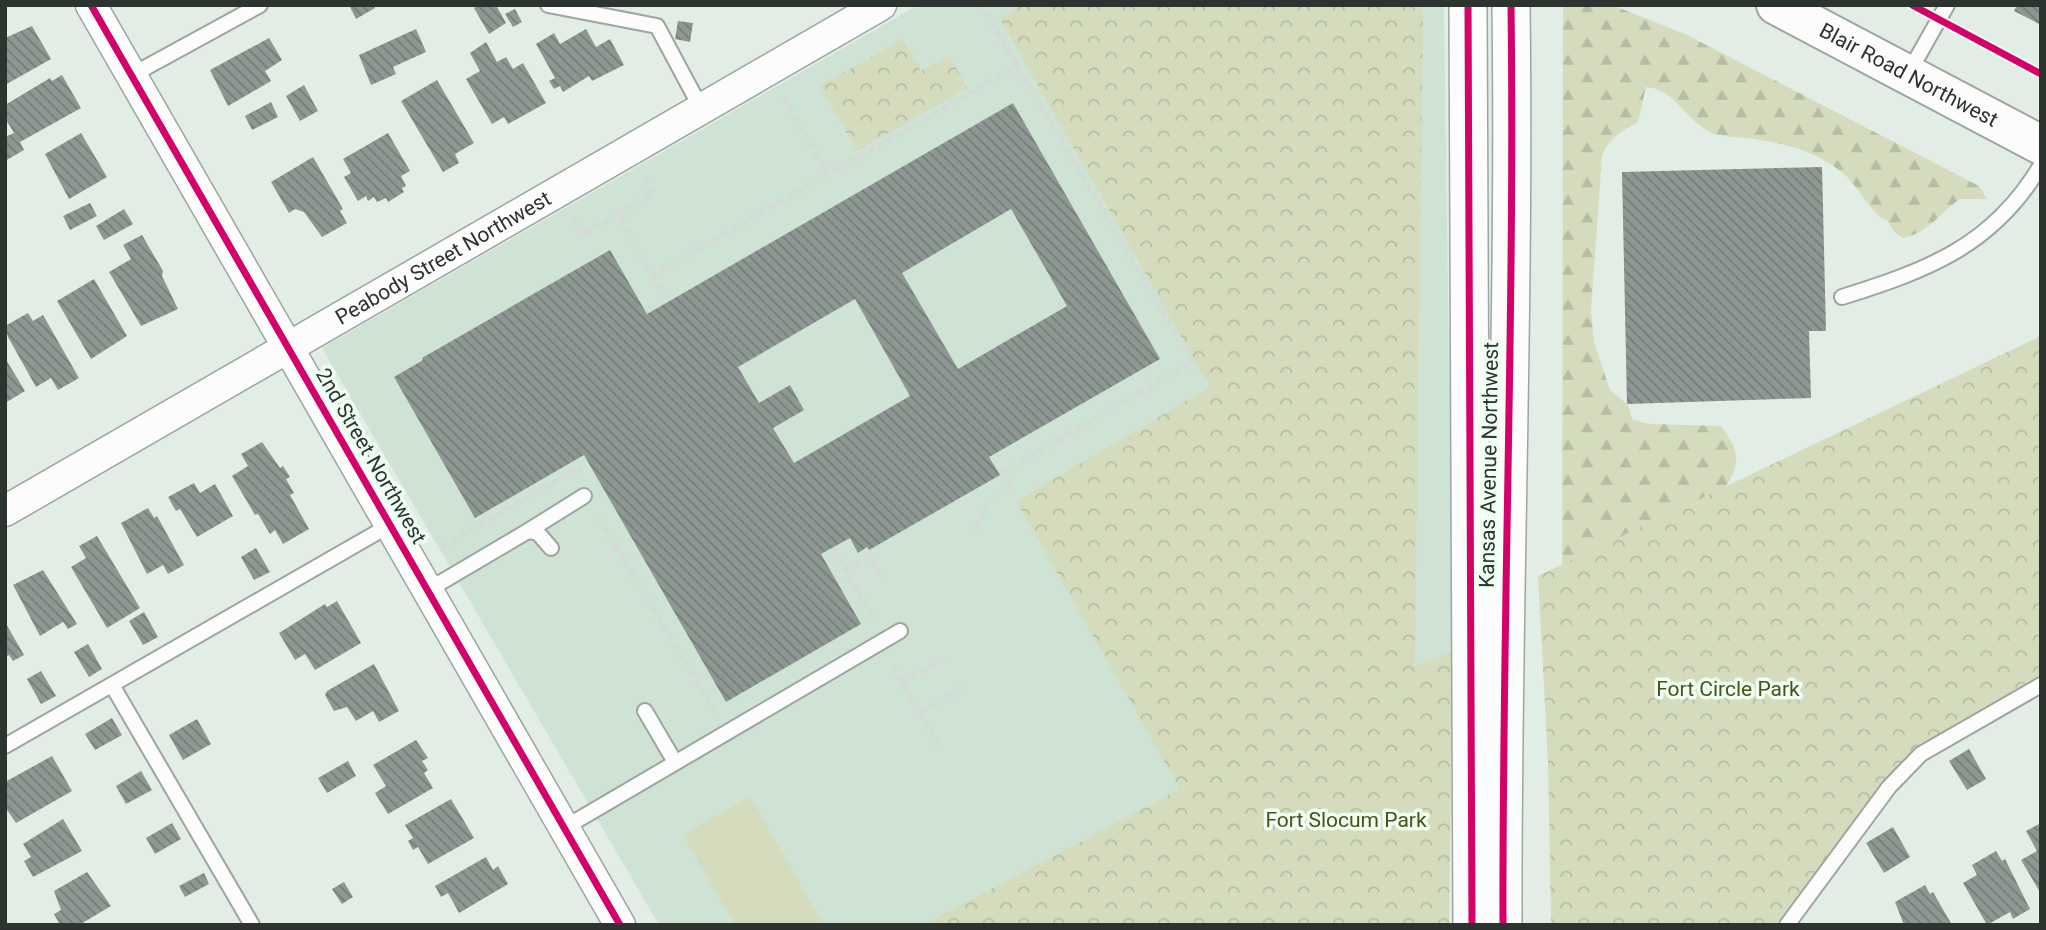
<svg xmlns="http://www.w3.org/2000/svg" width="2046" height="930" viewBox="0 0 2046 930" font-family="Roboto,sans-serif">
  <defs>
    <pattern id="forest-firs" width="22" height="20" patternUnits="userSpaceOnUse" patternTransform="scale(1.75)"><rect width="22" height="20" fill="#d4dcbd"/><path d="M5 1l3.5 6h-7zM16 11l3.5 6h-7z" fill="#b6bda3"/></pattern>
    <pattern id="park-crowns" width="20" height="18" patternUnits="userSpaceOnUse" patternTransform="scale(1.75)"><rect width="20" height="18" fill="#d4dcbd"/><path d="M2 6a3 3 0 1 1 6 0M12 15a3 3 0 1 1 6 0" fill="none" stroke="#b6bda3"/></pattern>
    <pattern id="building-back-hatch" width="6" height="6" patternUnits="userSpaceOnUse" patternTransform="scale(1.75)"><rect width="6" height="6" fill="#8e9892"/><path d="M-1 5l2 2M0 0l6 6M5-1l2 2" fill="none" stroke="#747d78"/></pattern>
  </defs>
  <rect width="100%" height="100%" fill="#e2eee5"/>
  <path fill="#cfe3d5" d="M918,5H1444L1453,651L1415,667L922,925H659L322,348Z"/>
  <path fill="url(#forest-firs)" d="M1563,5H1612L1685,34L1979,186L1987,199H1960C1940,213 1928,233 1903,238L1894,232L1887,220C1877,221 1856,184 1845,175C1816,150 1784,143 1747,138C1734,137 1716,137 1705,129C1684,116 1673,89 1646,87L1638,122C1621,132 1609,137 1602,156L1591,311L1594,342L1610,390L1627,404L1633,420L1649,424L1721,426C1745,457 1738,468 1718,499L1562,629Z"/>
  <g fill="url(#park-crowns)">
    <path d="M1022,5H1418L1423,12L1415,666L1453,651L1449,925H922L1180,789L1016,501L1210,387L1000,19Z"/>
    <path d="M903,39L921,71L950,56L967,88L857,151L820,86Z"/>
    <path d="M2041,336V681L1913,758L1846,835L1776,925H1551L1548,761L1538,576Z"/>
  </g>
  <path fill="#d4dcbd" d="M750,796L824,925H735L683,835Z"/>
  <g fill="url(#building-back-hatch)" fill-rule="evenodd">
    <path d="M349,5H373L375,8L356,19Z"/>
    <path d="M478,5H496L506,23L489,34L474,8Z"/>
    <path d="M2017,5H2041V25L2014,11Z"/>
    <path d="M515,9L522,22L513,27L505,14Z"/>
    <path d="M678,21L693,23L690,42L675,39Z"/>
    <path d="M32,26L51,59L5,85V38Z"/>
    <path d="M416,29L426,52L393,67L396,74L371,85L359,55Z"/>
    <path d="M586,29L596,47L610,39L624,65L592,81L589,76L563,92L560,86L554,89L549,81L555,78L536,44L554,33L560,44Z"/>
    <path d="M269,38L282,60L265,71L271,81L228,106L210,70Z"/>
    <path d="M486,42L497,62L506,57L513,69L523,63L546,103L508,124L504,117L492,124L466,79L480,71L470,53Z"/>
    <path d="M62,75L81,108L20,142L24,150L5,161V137L14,133L5,118V105L50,78L52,81Z"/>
    <path d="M437,80L474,143L455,154L459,163L443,172L401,101Z"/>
    <path d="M304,85L318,111L300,121L286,96Z"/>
    <path d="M271,102L278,117L252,130L245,116Z"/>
    <path d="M1013,103L1160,359L989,457L1000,475L869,550L867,547L858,553L850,538L821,554L861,624L726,702L584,455L475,518L394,377L423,360L422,358L610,250L647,314ZM1011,209L1067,306L958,369L902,273ZM855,299L910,396L794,463L773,428L804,410L790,385L759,403L738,367Z"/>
    <path d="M81,133L107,177L69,199L45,154Z"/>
    <path d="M388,133L410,171L401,176L406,186L402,188L404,192L388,202L386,198L377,202L374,197L368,201L366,196L358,201L344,177L351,173L343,159Z"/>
    <path d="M313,157L343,209L340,211L347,223L322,237L304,212L295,209L289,213L271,182Z"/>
    <path d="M1822,167L1826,331H1809L1811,398L1627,404L1622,172Z"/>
    <path d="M90,203L97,216L70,230L63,216Z"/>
    <path d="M124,209L133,224L104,240L96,226Z"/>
    <path d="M142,235L163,271L162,276L178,309L141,326L109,272L131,259L123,245Z"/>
    <path d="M94,279L127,336L91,359L57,301Z"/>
    <path d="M28,313L33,321L43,315L79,378L58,390L51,378L36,387L8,337L5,326Z"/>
    <path d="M5,358L25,391L5,403Z"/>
    <path d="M262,442L280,468L283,466L290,477L286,479L294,493L290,495L309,529L283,544L275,530L270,534L258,514L255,515L232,476L248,466L241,454Z"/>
    <path d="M194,483L200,493L215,484L233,516L197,537L180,509L176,511L168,497Z"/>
    <path d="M148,508L154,518L157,516L184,565L168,574L163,565L147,574L121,523Z"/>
    <path d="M97,536L140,608L107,628L71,567L86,558L79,546Z"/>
    <path d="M256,548L270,572L254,580L241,557Z"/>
    <path d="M43,570L77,624L68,629L63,622L40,636L13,585Z"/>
    <path d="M337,601L361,643L315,670L305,654L295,660L279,633L325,604L327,607Z"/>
    <path d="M144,612L158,637L143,645L129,621Z"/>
    <path d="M5,622L24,655L13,661L9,655L5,657Z"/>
    <path d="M88,644L102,669L89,677L74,652Z"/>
    <path d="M374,664L399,711L379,722L373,711L356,721L347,707L334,711L325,695L327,691Z"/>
    <path d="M41,671L56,696L41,704L27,679Z"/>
    <path d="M112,718L122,735L95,750L85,734Z"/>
    <path d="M197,719L211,744L183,760L169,735Z"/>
    <path d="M416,740L428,758L422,761L428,770L424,773L433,788L388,814L375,793L386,786L373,765Z"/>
    <path d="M1969,749L1986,779L1967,790L1949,761Z"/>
    <path d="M52,756L72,791L16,823L5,807V782Z"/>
    <path d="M348,761L356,776L327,793L318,778Z"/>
    <path d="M141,771L152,790L126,804L116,786Z"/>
    <path d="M451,799L474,838L428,864L418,847L413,850L408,841L413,838L405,825Z"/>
    <path d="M63,819L82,851L33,877L24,861L31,857L23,844Z"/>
    <path d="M172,823L181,839L155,854L146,838Z"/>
    <path d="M2041,823V894L2021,860L2037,851L2026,831Z"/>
    <path d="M1893,827L1910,857L1884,873L1866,843Z"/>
    <path d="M1996,851L2002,861L2005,859L2030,909L2013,919L2010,912L1987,925L1963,883L1977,875L1972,865Z"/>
    <path d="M486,857L493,870L498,866L508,884L459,913L448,893L441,897L435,886Z"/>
    <path d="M87,872L111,906L79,925H60L54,914L61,910L54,891Z"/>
    <path d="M204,873L209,884L185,897L179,886Z"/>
    <path d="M344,882L353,897L342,904L332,889Z"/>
    <path d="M1925,885L1930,894L1933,892L1952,925H1904L1895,902Z"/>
  </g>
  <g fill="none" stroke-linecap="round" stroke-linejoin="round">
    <defs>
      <g id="service">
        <path d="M548,5L657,26L702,110"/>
        <path d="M1908,74L1947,5"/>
        <path d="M132,75L260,5"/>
        <path d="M1842,297C1928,270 1993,246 2041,165"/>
        <path d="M528,531L584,496"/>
        <path d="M428,590L528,531L538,533L551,548"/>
        <path d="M112,685L252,925"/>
        <path d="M645,711L675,762"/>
        <path d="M5,746L390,525"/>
        <path d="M564,828L900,631"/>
        <path d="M1787,925L1889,787L1921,754L2041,685"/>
      </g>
      <g id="minor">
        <path d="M91,5L620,925"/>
        <path id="s1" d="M5,511L881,5"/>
      </g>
      <g id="tertiary">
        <path d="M1468,5L1472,925"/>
        <path d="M1503,925C1502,618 1515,312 1511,5"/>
      </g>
      <g id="secondary">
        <path id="s2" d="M1776,5L2041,145"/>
      </g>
    </defs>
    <use href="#service" stroke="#9da59f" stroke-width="18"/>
    <use href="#minor" stroke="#9da59f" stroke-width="33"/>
    <use href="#tertiary" stroke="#9da59f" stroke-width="40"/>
    <use href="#secondary" stroke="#9da59f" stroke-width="42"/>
    <g stroke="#d5d9d7" stroke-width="4.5" stroke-dasharray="7 3.5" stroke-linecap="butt">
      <path d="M783,97L828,175"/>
      <path d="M644,178L653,194L618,214L652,275L1017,66"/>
      <path d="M573,219L582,235L618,214"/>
      <path d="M652,275L667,302"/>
      <path d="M598,517L715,713"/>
      <path d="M976,529L988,501L1012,486L1003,473L1192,362L981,5"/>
      <path d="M442,546L579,468L581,473"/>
      <path d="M833,548L874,619"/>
      <path d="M846,570L869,556L883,581"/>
      <path d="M893,667L941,750"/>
      <path d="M902,684L947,657"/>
      <path d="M919,713L964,687"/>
    </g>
    <use href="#service" stroke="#fbfcfb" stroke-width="14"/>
    <use href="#minor" stroke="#fbfcfb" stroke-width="30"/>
    <use href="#tertiary" stroke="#fbfcfb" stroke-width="37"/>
    <use href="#secondary" stroke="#fbfcfb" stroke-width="38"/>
    <defs>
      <g id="cycleway">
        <path d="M91,5L620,925"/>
        <path d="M1468,5L1472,925"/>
        <path d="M1912,5L2041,74"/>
        <path d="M1503,925C1502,618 1515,312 1511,5"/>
      </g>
    </defs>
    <use href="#cycleway" stroke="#ecfff1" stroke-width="11"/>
    <use href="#cycleway" stroke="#d6006c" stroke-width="7"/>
  </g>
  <g text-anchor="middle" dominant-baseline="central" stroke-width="7" stroke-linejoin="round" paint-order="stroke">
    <g font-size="21" fill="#2d342f" stroke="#ecfff1">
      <text stroke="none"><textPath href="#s2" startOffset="150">Blair Road Northwest</textPath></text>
      <text stroke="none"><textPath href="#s1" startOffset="506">Peabody Street Northwest</textPath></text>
      <text transform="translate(371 456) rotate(60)">2nd Street Northwest</text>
      <text transform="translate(1489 465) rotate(-89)">Kansas Avenue Northwest</text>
    </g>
    <g font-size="21" fill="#4d4f1d" stroke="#ecfff1">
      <text x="1728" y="689">Fort Circle Park</text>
      <text x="1346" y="820">Fort Slocum Park</text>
    </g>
  </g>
  <rect width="2046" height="930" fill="none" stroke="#2d342f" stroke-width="14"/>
</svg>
